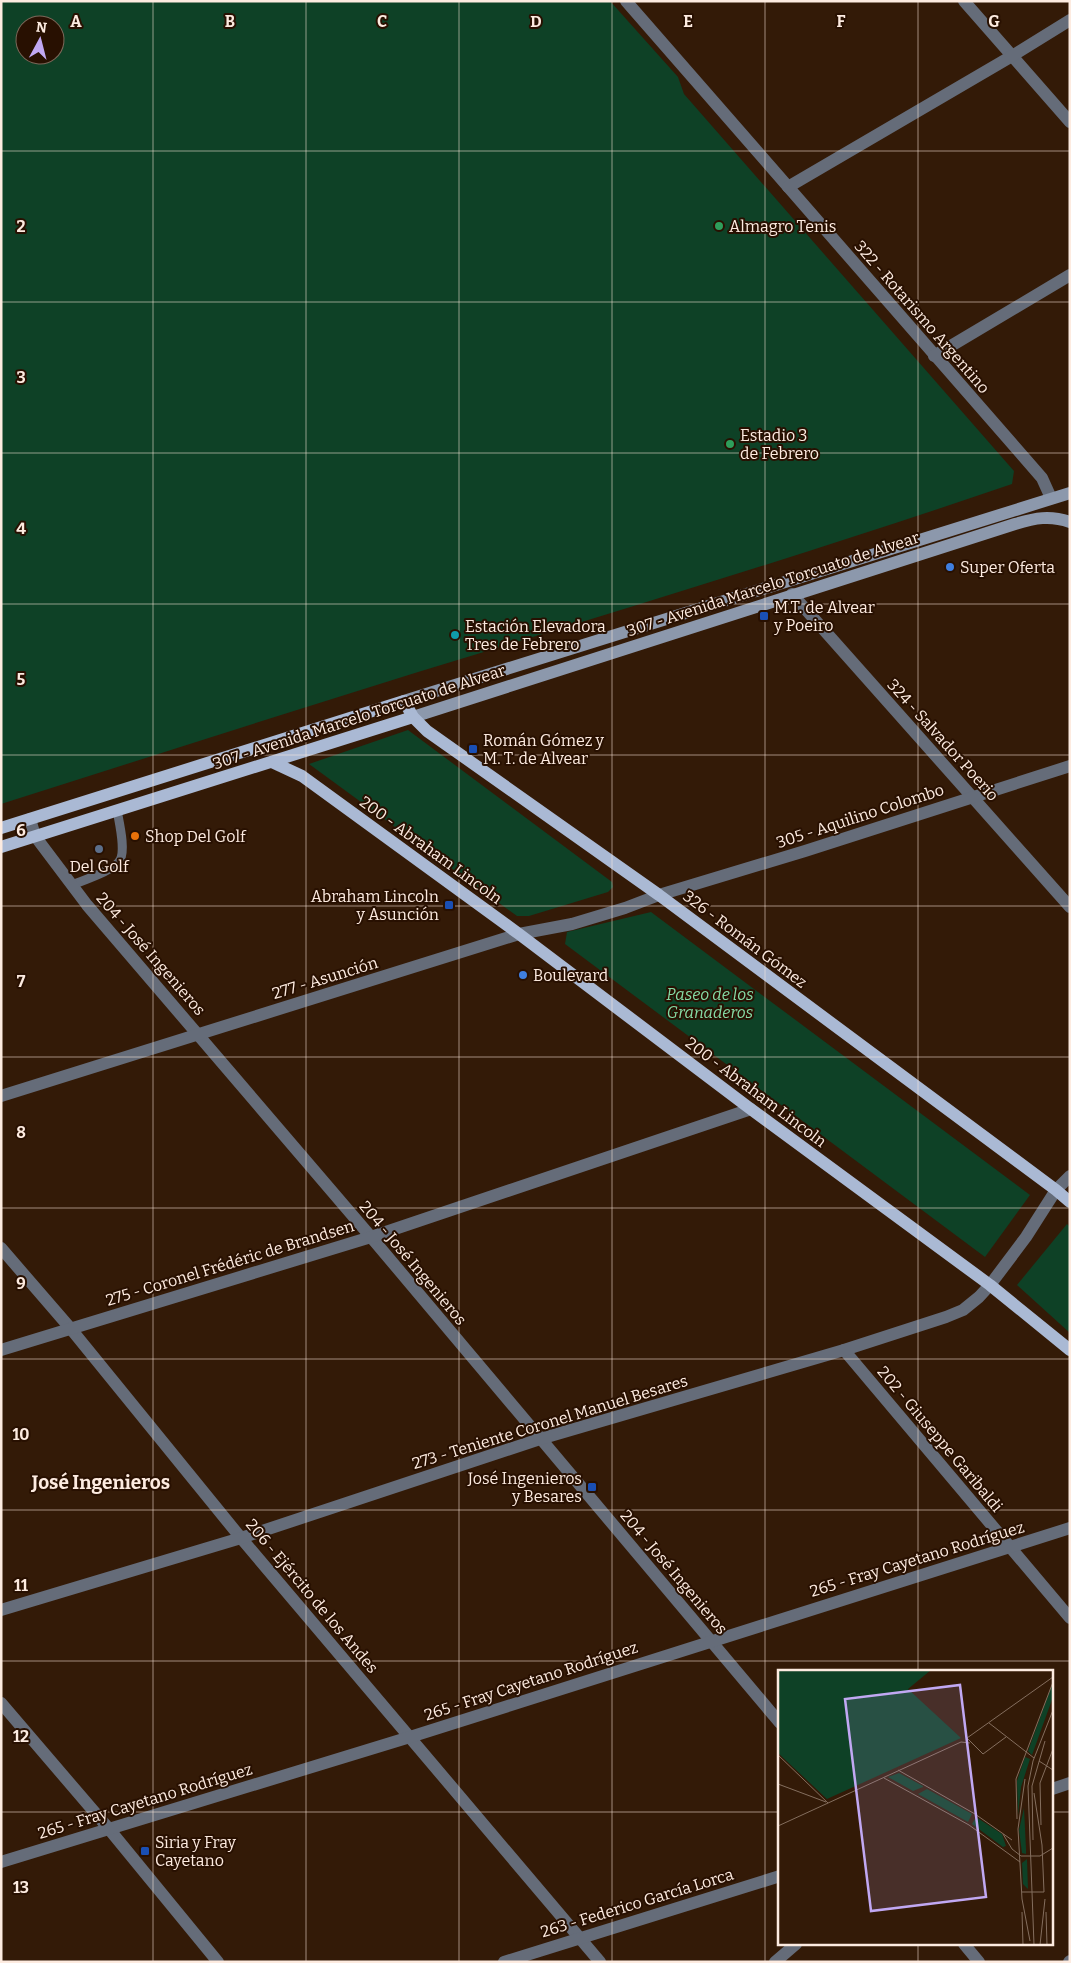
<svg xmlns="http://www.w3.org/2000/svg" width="1071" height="1963" viewBox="0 0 1071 1963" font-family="Bitter,serif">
  <rect width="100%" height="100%" fill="#331a07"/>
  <g fill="#0e4126" fill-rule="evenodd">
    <path d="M1,1H610L678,77L684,94L1014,471L1012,484C834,545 654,600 474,655C316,703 159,754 1,804ZM25,25H55V55H25Z"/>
    <path d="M408,730L612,882L613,887L608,892L529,916H517L309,764Z"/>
    <path d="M651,912L1030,1195L985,1257L565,944L567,932Z"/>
    <path d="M1067,1224L1070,1227V1333L1017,1285Z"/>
  </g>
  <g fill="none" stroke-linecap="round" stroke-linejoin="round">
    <path stroke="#656c79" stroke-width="9" d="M72,885C84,880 115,870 120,860C126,850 119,822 117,810"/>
    <g stroke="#656c79" stroke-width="12">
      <path d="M626,1L1042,478L1051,498"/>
      <path d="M964,1L1070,122"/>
      <path d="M788,187L1012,56L1070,20"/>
      <path d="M934,356L1070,275"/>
      <path d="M792,594L1070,907"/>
      <path d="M30,819L35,836L87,905L371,1237L780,1723"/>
      <path d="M1,1096L519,934L572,924L625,908L659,895L805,851L1070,766"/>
      <path d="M1,1248L71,1329L241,1538L600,1962"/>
      <path d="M1,1350L371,1237L751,1109"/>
      <path d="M844,1350L1070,1618"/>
      <path d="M1,1610L241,1538L540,1439L844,1350L946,1317L963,1310L979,1297L990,1285L1026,1237L1056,1190L1070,1176"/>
      <path d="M1,1703L109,1829L218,1962"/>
      <path d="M1052,1789L1070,1783"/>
      <path d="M1,1862L410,1737L1070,1528"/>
      <path d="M964,1944L979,1962"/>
      <path d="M504,1962L780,1876"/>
      <path d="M775,1962L796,1944"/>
      <path d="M1069,1962L1070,1961"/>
    </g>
    <g stroke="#8c98ac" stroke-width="12">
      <path d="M404,701L1070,493"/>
      <path d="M413,717L1015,524C1035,518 1050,515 1070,522"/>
    </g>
    <g stroke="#aab9d4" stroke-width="12">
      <path d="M272,762L302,776L519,934L748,1107L990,1285L1070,1350"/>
      <path d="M1,828L404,701L413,717L427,731L659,895L1056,1190L1070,1202"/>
      <path d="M1,847L413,717"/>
    </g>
  </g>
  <path fill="none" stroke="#fdebe0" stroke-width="1" stroke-opacity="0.55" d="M153,1V1962M306,1V1962M459,1V1962M612,1V1962M765,1V1962M918,1V1672M1,151H1070M1,302H1070M1,453H1070M1,604H1070M1,755H1070M1,906H1070M1,1057H1070M1,1208H1070M1,1359H1070M1,1510H1070M1,1661H1070M1,1812H780M1052,1812H1070M918,1944V1962"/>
  <g fill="#2e9e5b" stroke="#281001" stroke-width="2">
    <circle cx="719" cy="226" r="5"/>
    <circle cx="730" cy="444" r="5"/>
  </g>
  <g fill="#3f7fe0" stroke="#281001" stroke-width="2">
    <circle cx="950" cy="567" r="5"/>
    <circle cx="523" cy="975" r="5"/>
  </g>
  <g fill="#1a4fb4" stroke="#281001" stroke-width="2">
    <rect x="759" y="611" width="10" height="10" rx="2.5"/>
    <rect x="468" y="744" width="10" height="10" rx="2.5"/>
    <rect x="444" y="900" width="10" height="10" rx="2.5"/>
    <rect x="587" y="1482" width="10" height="10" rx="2.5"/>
    <rect x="140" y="1846" width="10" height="10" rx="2.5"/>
  </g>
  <circle fill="#0f9aa8" stroke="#281001" stroke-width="2" cx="455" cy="635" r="5"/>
  <circle fill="#e8710a" stroke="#281001" stroke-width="2" cx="135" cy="836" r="5"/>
  <circle fill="#5c6f8a" stroke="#281001" stroke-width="2" cx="99" cy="849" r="5"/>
  <g text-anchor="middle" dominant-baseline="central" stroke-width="4" stroke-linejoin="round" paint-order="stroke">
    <g font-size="16" fill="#fdebe0" stroke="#281001" text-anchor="start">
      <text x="729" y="226">Almagro Tenis</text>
      <text x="740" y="435">Estadio 3<tspan x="740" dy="18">de Febrero</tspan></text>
      <text x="960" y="567">Super Oferta</text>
      <text x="774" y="607">M.T. de Alvear<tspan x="774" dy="18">y Poeiro</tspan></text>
      <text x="465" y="626">Estación Elevadora<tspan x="465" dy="18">Tres de Febrero</tspan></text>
      <text x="483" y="740">Román Gómez y<tspan x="483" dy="18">M. T. de Alvear</tspan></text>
      <text x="145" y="836">Shop Del Golf</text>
      <text x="99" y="866" text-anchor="middle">Del Golf</text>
      <text x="439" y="896" text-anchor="end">Abraham Lincoln<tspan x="439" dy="18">y Asunción</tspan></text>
      <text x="533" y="975">Boulevard</text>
      <text x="582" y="1478" text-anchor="end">José Ingenieros<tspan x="582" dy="18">y Besares</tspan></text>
      <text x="155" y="1842">Siria y Fray<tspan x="155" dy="18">Cayetano</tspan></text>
    </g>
    <g font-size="16" fill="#fdebe0" stroke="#281001">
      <text transform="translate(922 317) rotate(49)">322 - Rotarismo Argentino</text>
      <text transform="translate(773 584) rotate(-18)">307 - Avenida Marcelo Torcuato de Alvear</text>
      <text transform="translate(359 717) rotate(-18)">307 - Avenida Marcelo Torcuato de Alvear</text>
      <text transform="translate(943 740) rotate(48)">324 - Salvador Poerio</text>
      <text transform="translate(860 816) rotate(-18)">305 - Aquilino Colombo</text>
      <text transform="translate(431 850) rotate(36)">200 - Abraham Lincoln</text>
      <text transform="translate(745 939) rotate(37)">326 - Román Gómez</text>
      <text transform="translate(151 954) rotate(49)">204 - José Ingenieros</text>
      <text transform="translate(325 978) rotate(-17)">277 - Asunción</text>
      <text transform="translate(756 1092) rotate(37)">200 - Abraham Lincoln</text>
      <text transform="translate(230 1263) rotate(-17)">275 - Coronel Frédéric de Brandsen</text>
      <text transform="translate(413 1263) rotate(50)">204 - José Ingenieros</text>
      <text transform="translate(550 1422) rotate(-17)">273 - Teniente Coronel Manuel Besares</text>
      <text transform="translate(940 1439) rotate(50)">202 - Giuseppe Garibaldi</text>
      <text transform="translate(917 1559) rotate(-17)">265 - Fray Cayetano Rodríguez</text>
      <text transform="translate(674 1572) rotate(50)">204 - José Ingenieros</text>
      <text transform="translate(312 1596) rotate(50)">206 - Ejército de los Andes</text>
      <text transform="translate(531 1681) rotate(-18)">265 - Fray Cayetano Rodríguez</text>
      <text transform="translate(145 1801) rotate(-17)">265 - Fray Cayetano Rodríguez</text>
      <text transform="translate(637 1903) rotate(-17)">263 - Federico García Lorca</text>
    </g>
    <g font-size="16" font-style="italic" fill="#85dba5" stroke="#281001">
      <text x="710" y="994">Paseo de los<tspan x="710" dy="18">Granaderos</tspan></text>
    </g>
    <g font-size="19" font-weight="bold" fill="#fdebe0" stroke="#281001">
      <text x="101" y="1482">José Ingenieros</text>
    </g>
  </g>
  <g transform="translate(778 1670)">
    <rect width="275" height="275" fill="#331a07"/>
    <path d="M0,0H153L130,19L183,68L49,129L0,83ZM275,12V27L254,85L250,81ZM247,87L252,89L243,117L240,145L239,111ZM121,103L145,116V117L135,121L110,107ZM149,119L194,144L190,152L140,124ZM246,138L248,179V184L244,183L241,160ZM198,147L224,164L228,176L225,177L194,154ZM249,189L250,219L245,214L244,193Z" fill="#0e4126"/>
    <path fill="none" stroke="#846e5e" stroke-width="1" d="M211,53L256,88M228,67L205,84L189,68L275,7M0,85L50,133M261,91L275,100M120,100L197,144L234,170M106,108L191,155L242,192M0,114L48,132M256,123L264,175M239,149L238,109L275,12M263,155L262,113L275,79M0,156L183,72L192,73M240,159L244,229M240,159L247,109M225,164L234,179L243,186H262L275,178M255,170L254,116L267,71M244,222H266L264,175M244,229L252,271M244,242L245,275M268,242L269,275M256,275L250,116L255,91L275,40M262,275L267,229"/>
    <path fill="#c1a8f3" fill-opacity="0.15" stroke="#c1a8f3" stroke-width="2.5" d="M182,15L208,227L93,241L67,29Z"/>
    <rect width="275" height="275" fill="none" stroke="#fdebe0" stroke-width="2.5"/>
  </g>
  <g font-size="16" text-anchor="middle" font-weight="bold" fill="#fdebe0" stroke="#281001" stroke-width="4" stroke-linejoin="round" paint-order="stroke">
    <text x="76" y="27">A</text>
    <text x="230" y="27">B</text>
    <text x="382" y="27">C</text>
    <text x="536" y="27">D</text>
    <text x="688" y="27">E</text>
    <text x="841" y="27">F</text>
    <text x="994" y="27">G</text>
    <text x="21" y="232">2</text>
    <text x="21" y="383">3</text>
    <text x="21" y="534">4</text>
    <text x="21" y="685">5</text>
    <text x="21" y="836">6</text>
    <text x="21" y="987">7</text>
    <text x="21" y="1138">8</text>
    <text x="21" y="1289">9</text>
    <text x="21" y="1440">10</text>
    <text x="21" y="1591">11</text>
    <text x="21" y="1742">12</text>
    <text x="21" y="1893">13</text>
  </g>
  <rect width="1071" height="1963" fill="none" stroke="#fdebe0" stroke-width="5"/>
  <g transform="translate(40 40) rotate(7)"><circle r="24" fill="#281001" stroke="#7d685a"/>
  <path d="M0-4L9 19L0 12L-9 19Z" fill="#c1a8f3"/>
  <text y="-8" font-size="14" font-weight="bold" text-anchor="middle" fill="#fdebe0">N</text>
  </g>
</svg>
